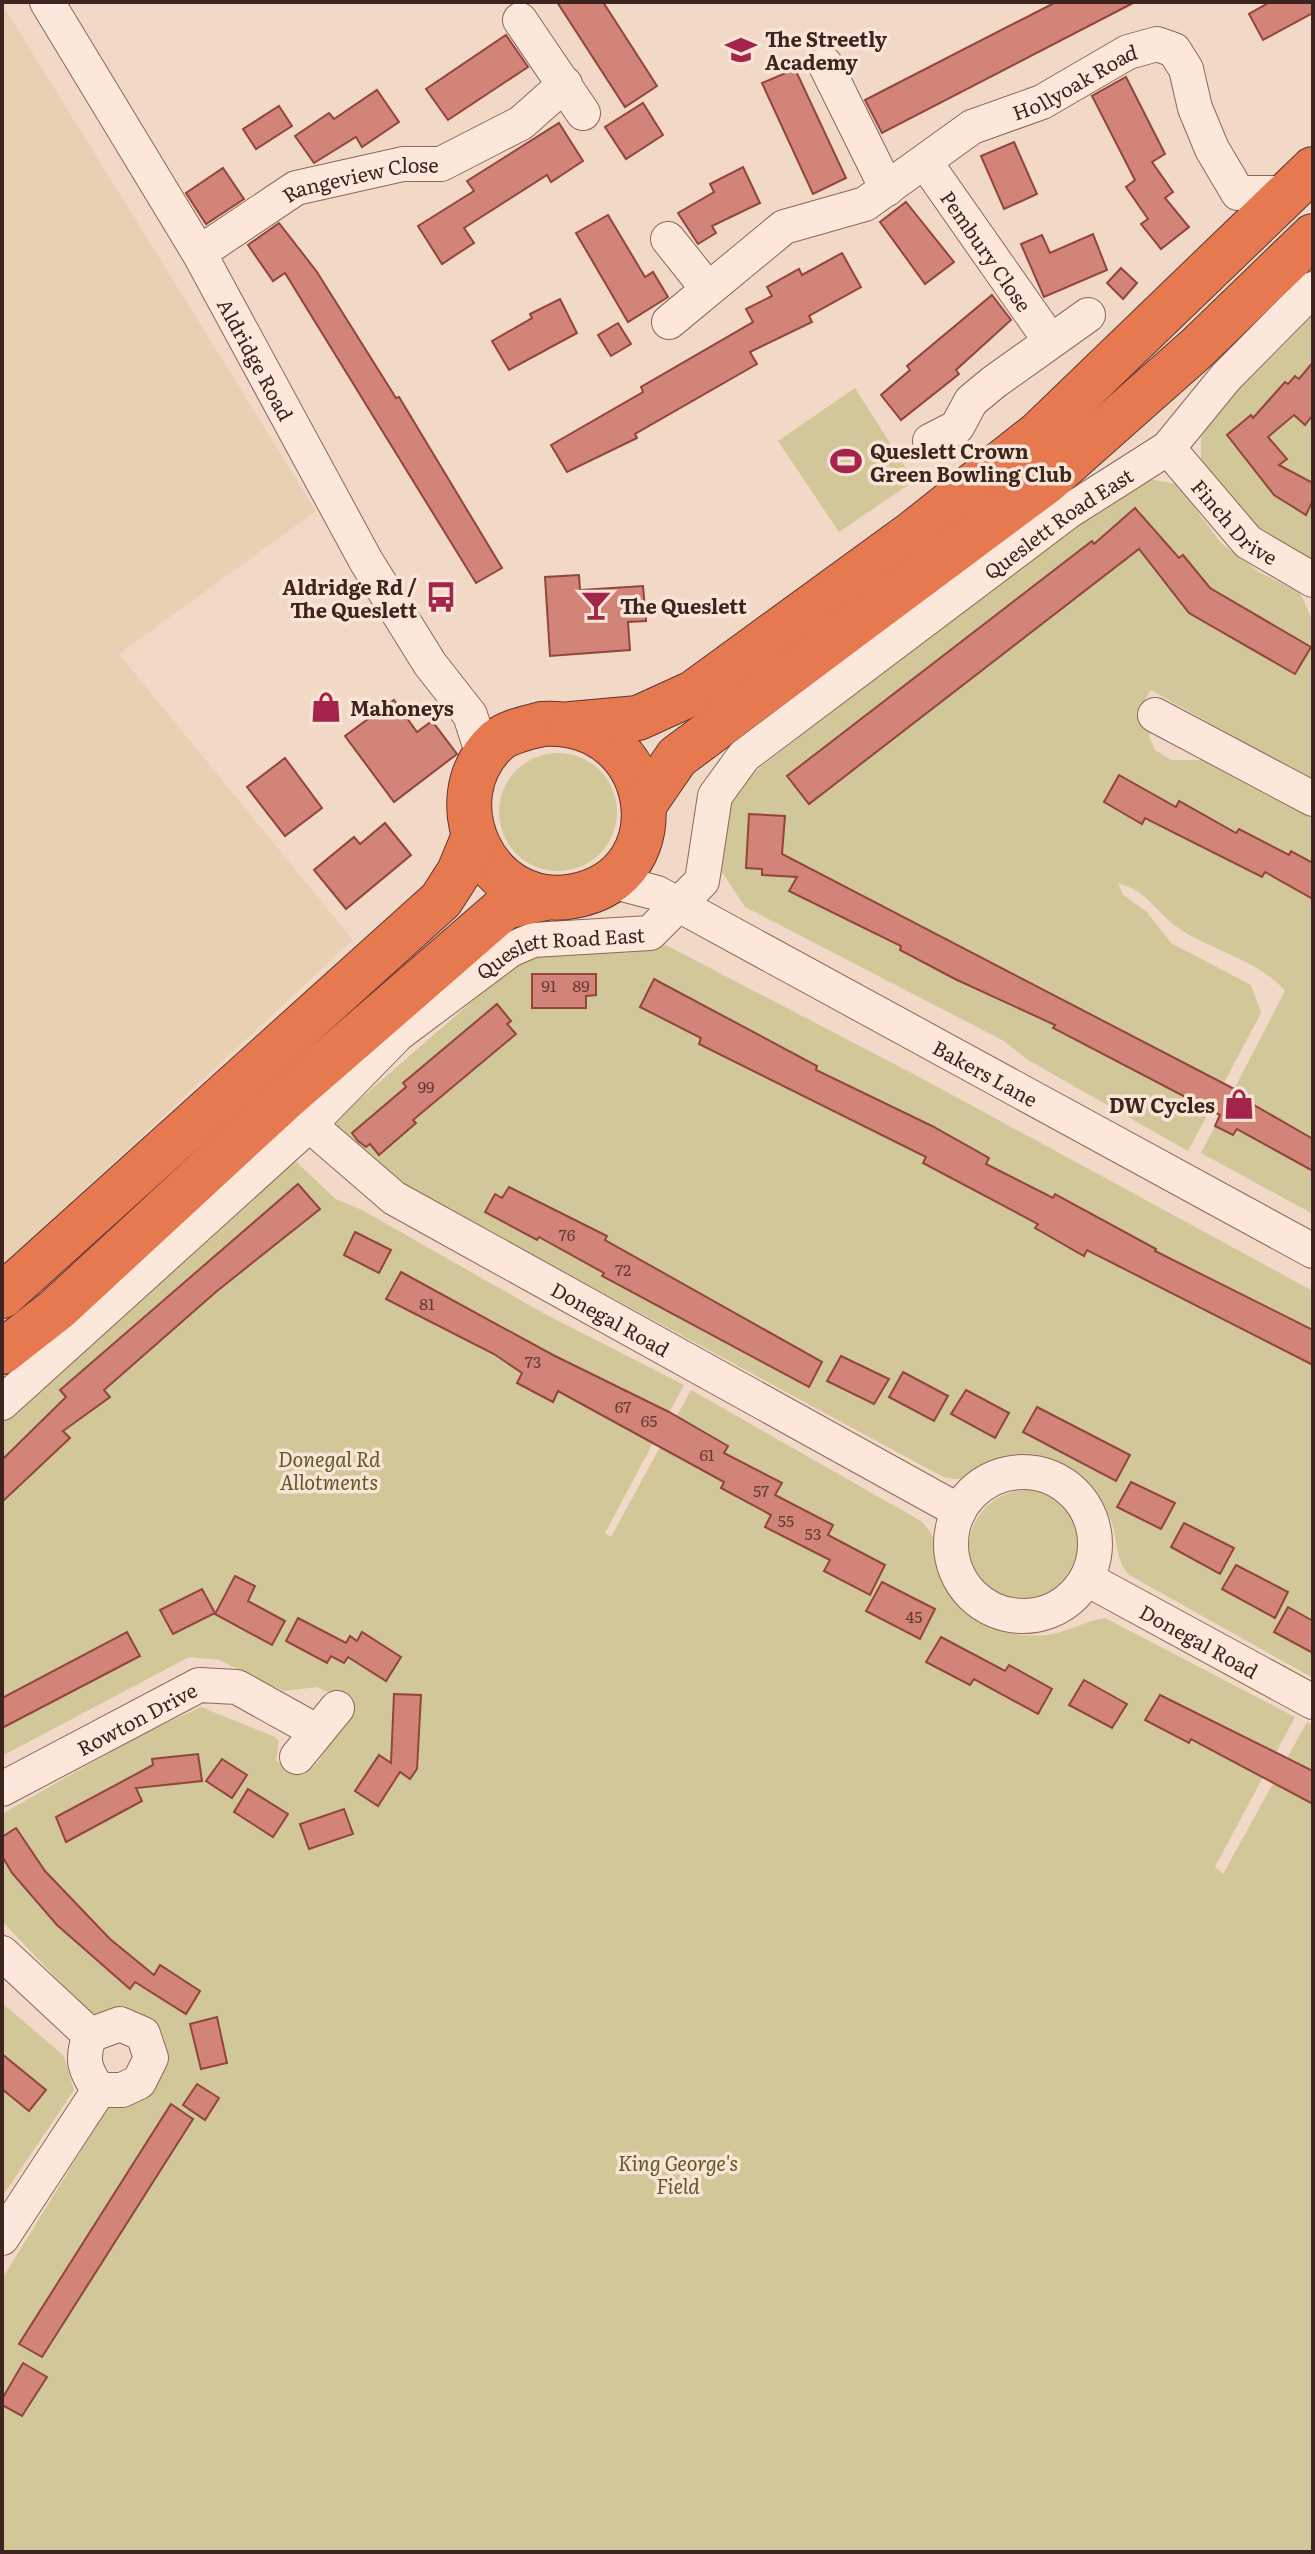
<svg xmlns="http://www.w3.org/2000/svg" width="1315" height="2554" viewBox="0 0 1315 2554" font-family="Literata,serif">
  <rect width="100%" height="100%" fill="#f2d8c6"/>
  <path fill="#e9d0b2" d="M2,4L316,511L119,654L353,940L2,1266Z"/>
  <g fill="#d2c798">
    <path d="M1313,307V561L1252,529L1201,468V429Z"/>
    <path d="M855,388L914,481L839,532L778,441Z"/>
    <path d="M1136,477L1177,484L1221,543L1259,572L1299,592L1303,599L1313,622V781L1151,690L1136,713L1153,723L1149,736L1155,750L1171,760H1204L1313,819V1214L1201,1153L1285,991C1258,959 1211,951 1177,927C1152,909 1152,894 1118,883L1123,895L1146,911L1171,943L1251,985L1261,1013L1188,1151L1028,1060L1004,1041L745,907L720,869L724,801L749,776Z"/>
    <circle cx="558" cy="812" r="59"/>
    <path d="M662,943L923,1079L1313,1291V1678L1129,1575C1115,1559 1118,1543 1112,1523C1108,1511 1100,1501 1093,1492C1042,1428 994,1491 943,1477L356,1159L335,1131L337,1119L492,984L533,955L636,952Z"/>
    <path d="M294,1160L336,1199L362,1210L543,1313L684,1385L605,1533L611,1537L691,1390L921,1521C940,1539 937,1559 945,1582C961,1624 1010,1641 1052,1634C1070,1631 1087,1620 1105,1618L1295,1717L1215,1867L1223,1874L1307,1722L1313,1725V2552H2V2279L111,2102L158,2068L92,2016L2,1921V1814L142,1734L201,1707L275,1737L279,1741L276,1761L303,1774C326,1764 338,1722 347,1701L317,1687L284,1691L219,1660L189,1657L2,1756V1422Z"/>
    <circle cx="1027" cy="1548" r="58"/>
    <path d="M2,2003L64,2056L74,2090L2,2197Z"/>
  </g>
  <g fill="#d38479" stroke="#91453d" stroke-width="2">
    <path d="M557,2H603L657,86L625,107Z"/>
    <path d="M1056,2H1135L882,133L865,100Z"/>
    <path d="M1270,2H1313V13L1263,40L1249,14Z"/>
    <path d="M506,35L528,67L448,120L426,89Z"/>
    <path d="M795,69L846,178L813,194L762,83Z"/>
    <path d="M1126,77L1165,154L1152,162L1173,192L1165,198L1189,227L1161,249L1141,224L1148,219L1126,187L1135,180L1092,96Z"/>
    <path d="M377,90L399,122L362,147L356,137L314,163L295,136L329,113L334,119Z"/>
    <path d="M643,103L663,135L626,159L605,127Z"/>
    <path d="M279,106L292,126L256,149L243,129Z"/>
    <path d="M559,123L583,161L551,182L547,175L464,228L474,243L442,264L418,226L474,191L467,181Z"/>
    <path d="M1014,142L1037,194L1004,209L981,156Z"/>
    <path d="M743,167L760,203L712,226L716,233L698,244L678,213L714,192L710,184Z"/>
    <path d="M223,168L244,199L206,224L186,193Z"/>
    <path d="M906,202L954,262L925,284L880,222Z"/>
    <path d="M608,215L645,277L653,272L668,297L628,322L576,233Z"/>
    <path d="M279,223L317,272L396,398L399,397L502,568L476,583L285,273L273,281L248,245Z"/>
    <path d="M1093,234L1107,270L1044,297L1021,244L1042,235L1050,253Z"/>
    <path d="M842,253L861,287L809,316L812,322L750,352L757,364L635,434L637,438L567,472L551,445L643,392L641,387L753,322L746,309L772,296L767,287L799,269L802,275Z"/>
    <path d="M1121,268L1137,283L1123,299L1107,283Z"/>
    <path d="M992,295L1011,320L956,370L959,374L901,420L881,395L910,370L907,366Z"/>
    <path d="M560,299L577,333L509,370L492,341L532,318L530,314Z"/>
    <path d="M618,323L631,344L611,356L598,335Z"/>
    <path d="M1313,362V415L1305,425L1294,415L1268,437L1287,459L1279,465L1313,483V500L1306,515L1274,495L1227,435L1251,415L1253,418L1285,382L1288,384L1295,376L1299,379Z"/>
    <path d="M1135,508L1179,558L1183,555L1210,588L1311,647L1295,674L1189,613L1139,549L809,804L787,776L1092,541L1094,544Z"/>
    <path d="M579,575L580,590L643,586L646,621L628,622L630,650L550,656L545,577Z"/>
    <path d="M394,700L417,732L432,721L457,754L394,802L345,736Z"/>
    <path d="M285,758L322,808L285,836L247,787Z"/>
    <path d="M1119,775L1176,807L1179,801L1236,833L1239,829L1289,855L1291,851L1313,863V899L1265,872L1262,877L1145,818L1142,824L1104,802Z"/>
    <path d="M749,814L785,816L782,854L1242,1093L1240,1097L1313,1139V1171L1237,1129L1233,1135L1215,1126L1220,1115L1053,1028L1055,1025L955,979L900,950L901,946L789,891L797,877L762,875V869L746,868Z"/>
    <path d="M385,823L411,855L346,909L314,870L354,837L360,844Z"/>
    <path d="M532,974H596V995L586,996V1008H532Z"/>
    <path d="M654,979L817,1066L816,1070L932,1126L989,1158L986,1164L1053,1198L1055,1194L1156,1249L1155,1251L1313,1330V1365L1087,1250L1084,1256L1035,1228L1038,1224L923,1163L926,1157L699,1044L701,1038L640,1007Z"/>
    <path d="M497,1004L511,1021L507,1024L516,1034L413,1120L416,1123L379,1155L370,1144L366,1147L358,1141L352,1133L406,1087L403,1083Z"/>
    <path d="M298,1184L320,1209L217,1291L104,1390L110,1397L63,1431L70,1438L2,1502V1460L66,1397L60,1390Z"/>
    <path d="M509,1187L607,1236L605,1240L822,1362L809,1387L602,1276L604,1273L539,1237L537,1240L485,1212L495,1194L502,1198Z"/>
    <path d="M355,1232L391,1250L379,1273L344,1255Z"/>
    <path d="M401,1272L553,1355L669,1412L728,1446L724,1453L782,1483L775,1495L833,1525L828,1535L885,1565L870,1595L824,1571L830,1560L765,1527L771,1515L721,1488L724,1482L558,1391L553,1402L534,1392L517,1383L522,1373L494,1354L386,1299Z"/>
    <path d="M841,1356L889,1379L874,1404L827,1381Z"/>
    <path d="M903,1372L948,1396L934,1421L889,1397Z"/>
    <path d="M966,1390L1009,1413L995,1438L951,1414Z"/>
    <path d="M1037,1407L1130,1455L1116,1481L1023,1432Z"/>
    <path d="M1131,1482L1175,1503L1161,1529L1117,1507Z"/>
    <path d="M1184,1523L1234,1548L1220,1574L1171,1547Z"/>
    <path d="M1236,1565L1288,1592L1275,1618L1222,1589Z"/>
    <path d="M235,1576L255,1586L248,1601L285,1621L272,1645L215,1614Z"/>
    <path d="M882,1582L935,1609L920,1639L866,1611Z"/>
    <path d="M202,1589L215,1613L173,1634L160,1610Z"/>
    <path d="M1288,1607L1313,1621V1653L1274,1632Z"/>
    <path d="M298,1618L346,1643L350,1636L357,1641L362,1632L401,1657L386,1681L348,1657L344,1663L331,1656L327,1663L286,1641Z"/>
    <path d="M127,1632L140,1656L2,1728V1698Z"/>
    <path d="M941,1637L1005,1671L1009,1665L1052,1689L1038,1714L974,1679L970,1685L926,1662Z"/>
    <path d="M1084,1680L1127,1704L1112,1728L1069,1705Z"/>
    <path d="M394,1694L421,1695L417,1769L410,1779L400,1772L378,1806L355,1791L379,1755L391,1763Z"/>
    <path d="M1160,1695L1313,1771V1804L1191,1739L1189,1743L1145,1720Z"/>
    <path d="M198,1754L202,1781L136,1788L142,1801L66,1842L56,1817L153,1765L152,1759Z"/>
    <path d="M222,1759L247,1775L232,1798L206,1781Z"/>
    <path d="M248,1789L288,1814L273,1837L234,1812Z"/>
    <path d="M344,1809L353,1834L309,1849L300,1824Z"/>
    <path d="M16,1828L45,1871L110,1939L154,1975L160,1965L200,1991L186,2014L135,1982L130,1989L57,1925L12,1873L2,1856V1837Z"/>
    <path d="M217,2017L227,2063L201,2069L190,2024Z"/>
    <path d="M2,2054L46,2090L29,2111L2,2089Z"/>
    <path d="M197,2084L219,2098L205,2120L183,2105Z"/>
    <path d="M171,2104L193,2119L42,2357L19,2344Z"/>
    <path d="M23,2363L47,2377L22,2416L2,2405V2399Z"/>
  </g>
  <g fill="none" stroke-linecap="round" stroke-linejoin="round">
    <defs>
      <g id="minor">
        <path id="s1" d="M47,2L199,253L366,561L430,664L470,715L484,758"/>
        <path d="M520,20L583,113"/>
        <path d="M825,64L887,189"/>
        <path id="s2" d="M925,162L1049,339"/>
        <path d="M668,239L707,288"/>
        <path id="s3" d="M199,253L296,188L403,164H441L521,123L565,84"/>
        <path id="s4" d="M669,322L784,227L865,204L972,127L1042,102L1128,52L1157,44L1174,50L1186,69L1195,108L1212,149L1238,193H1288"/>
        <path d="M930,441L957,427L971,401L994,382L1088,315"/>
        <path id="s5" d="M1168,448L1248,542L1313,580"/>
        <path d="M1155,715L1313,799"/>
        <path id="s6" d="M611,881L657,893L1313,1251"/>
        <path id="s7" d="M291,1109L394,1198L959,1511"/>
        <path id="s8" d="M2,1403L308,1126L398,1034L510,950L533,940L650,933L702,881L715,796L744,756L1069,511L1168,448L1226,377L1313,289"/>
        <circle cx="1023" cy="1544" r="72"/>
        <path id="s9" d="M1087,1579L1313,1702"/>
        <path d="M297,1757L337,1708"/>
        <path id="s10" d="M2,1789L199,1685L237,1687L316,1731"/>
        <path d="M2,1953L90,2035"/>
        <path d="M120,2024L143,2034L151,2058L139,2082L122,2090H99C84,2070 81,2059 90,2035Z"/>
        <path d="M2,2238L99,2090"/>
      </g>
      <g id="highway">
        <path d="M542,724C658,716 683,875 574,896C486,913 434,799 497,741C509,731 527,728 542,724Z"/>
        <path d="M571,724L638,718L693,693L914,532L1039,433L1313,169"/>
        <path d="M644,805L677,757L1046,482L1197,348L1313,236"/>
        <path d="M2,1296L441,900L459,872L473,838"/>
        <path d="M2,1352L57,1309L282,1101L505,907L545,898"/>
      </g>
    </defs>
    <use href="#minor" stroke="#8f6659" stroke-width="36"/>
    <use href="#highway" stroke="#5d362e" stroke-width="46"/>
    <use href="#minor" stroke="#fce8da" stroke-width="34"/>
    <use href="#highway" stroke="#e77951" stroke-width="44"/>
  </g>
  <defs>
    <symbol id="school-bare" viewBox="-9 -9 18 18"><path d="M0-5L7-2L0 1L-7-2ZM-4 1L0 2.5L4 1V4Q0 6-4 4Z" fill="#a4244b" stroke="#f9e5d6" stroke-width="2.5" paint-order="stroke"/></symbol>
    <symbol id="stadium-bare" viewBox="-9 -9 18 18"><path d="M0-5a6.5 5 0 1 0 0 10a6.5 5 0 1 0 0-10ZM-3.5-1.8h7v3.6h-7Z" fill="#a4244b" stroke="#f9e5d6" stroke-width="2.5" paint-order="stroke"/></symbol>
    <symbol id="bus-bare" viewBox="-9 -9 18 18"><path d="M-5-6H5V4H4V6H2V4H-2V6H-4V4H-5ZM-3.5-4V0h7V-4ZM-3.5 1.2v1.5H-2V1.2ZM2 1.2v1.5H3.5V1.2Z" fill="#a4244b" stroke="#f9e5d6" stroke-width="2.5" paint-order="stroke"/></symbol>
    <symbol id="bar-bare" viewBox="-9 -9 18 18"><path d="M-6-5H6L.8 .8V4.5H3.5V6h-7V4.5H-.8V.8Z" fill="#a4244b" stroke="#f9e5d6" stroke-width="2.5" paint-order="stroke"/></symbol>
    <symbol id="shop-bare" viewBox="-9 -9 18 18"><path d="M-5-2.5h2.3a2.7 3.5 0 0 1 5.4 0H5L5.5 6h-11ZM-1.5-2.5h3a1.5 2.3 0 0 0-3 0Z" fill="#a4244b" stroke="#f9e5d6" stroke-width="2.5" paint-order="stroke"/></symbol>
  </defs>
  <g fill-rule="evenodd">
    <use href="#school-bare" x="719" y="28" width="44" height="44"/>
    <use href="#stadium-bare" x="824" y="439" width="44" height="44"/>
    <use href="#bus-bare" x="419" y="575" width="44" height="44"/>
    <use href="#bar-bare" x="574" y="583" width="44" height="44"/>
    <use href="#shop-bare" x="304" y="685" width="44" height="44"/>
    <use href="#shop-bare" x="1217" y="1082" width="44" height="44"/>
  </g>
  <g text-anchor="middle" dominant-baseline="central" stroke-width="7" stroke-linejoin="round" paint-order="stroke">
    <g font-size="16" fill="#633c35">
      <text x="549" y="985">91</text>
      <text x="581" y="985">89</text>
      <text x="426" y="1086">99</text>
      <text x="567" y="1234">76</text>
      <text x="623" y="1269">72</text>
      <text x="427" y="1303">81</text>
      <text x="533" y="1361">73</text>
      <text x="623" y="1406">67</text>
      <text x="649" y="1420">65</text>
      <text x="707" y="1454">61</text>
      <text x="761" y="1490">57</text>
      <text x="786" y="1520">55</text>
      <text x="813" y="1533">53</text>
      <text x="914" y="1616">45</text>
    </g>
    <g font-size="20" font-weight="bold" fill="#3e241e" stroke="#f9e5d6" text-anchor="start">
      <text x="765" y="38">The Streetly<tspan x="765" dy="23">Academy</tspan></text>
      <text x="870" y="450">Queslett Crown<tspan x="870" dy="23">Green Bowling Club</tspan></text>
      <text x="417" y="586" text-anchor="end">Aldridge Rd /<tspan x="417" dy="23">The Queslett</tspan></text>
      <text x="620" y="605">The Queslett</text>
      <text x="350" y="707">Mahoneys</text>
      <text x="1215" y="1104" text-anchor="end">DW Cycles</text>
    </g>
    <g font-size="20" fill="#3e241e" stroke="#f9e5d6">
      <text stroke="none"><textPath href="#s4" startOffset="478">Hollyoak Road</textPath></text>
      <text stroke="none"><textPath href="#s3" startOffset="182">Rangeview Close</textPath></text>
      <text stroke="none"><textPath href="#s2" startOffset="108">Pembury Close</textPath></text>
      <text stroke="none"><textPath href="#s1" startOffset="414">Aldridge Road</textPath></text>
      <text stroke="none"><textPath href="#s5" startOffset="100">Finch Drive</textPath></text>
      <text stroke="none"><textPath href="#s8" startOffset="1424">Queslett Road East</textPath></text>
      <text stroke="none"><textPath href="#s8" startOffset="730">Queslett Road East</textPath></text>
      <text stroke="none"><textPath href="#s6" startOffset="422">Bakers Lane</textPath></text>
      <text stroke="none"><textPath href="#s7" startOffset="384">Donegal Road</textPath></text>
      <text stroke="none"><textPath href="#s9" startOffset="128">Donegal Road</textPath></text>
      <text stroke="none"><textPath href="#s10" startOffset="152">Rowton Drive</textPath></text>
    </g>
    <g font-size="20" font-style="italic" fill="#5d5a23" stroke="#f9e5d6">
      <text x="329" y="1458">Donegal Rd<tspan x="329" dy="23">Allotments</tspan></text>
      <text x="678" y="2162">King George's<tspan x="678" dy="23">Field</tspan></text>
    </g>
  </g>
  <rect width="1315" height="2554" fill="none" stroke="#3e241e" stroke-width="8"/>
</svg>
